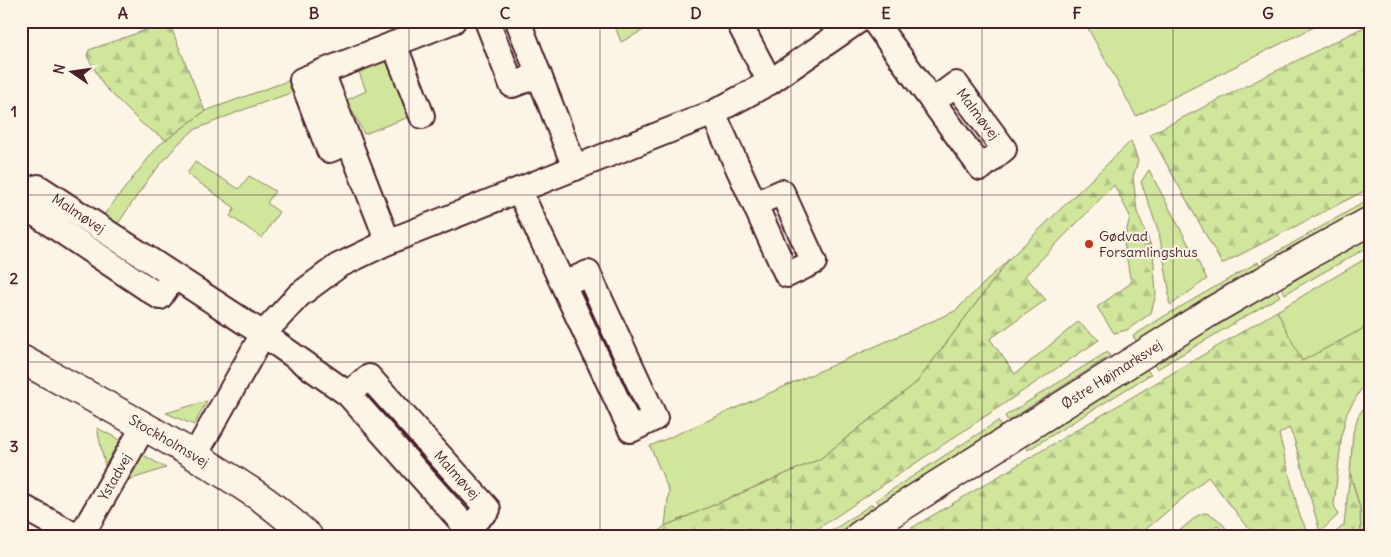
<svg xmlns="http://www.w3.org/2000/svg" width="1391" height="557" viewBox="0 0 1391 557" font-family="Delius,sans-serif">
  <defs>
    <pattern id="forest-firs" width="22" height="20" patternUnits="userSpaceOnUse" patternTransform="scale(1.25)"><rect width="22" height="20" fill="#cfe69b"/><path d="M5 1l3.5 6h-7zM16 11l3.5 6h-7z" fill="#b3c586"/></pattern>
  </defs>
  <rect width="100%" height="100%" fill="#fcf5e5"/>
  <filter id="ink" filterUnits="userSpaceOnUse"><feTurbulence type="fractalNoise" baseFrequency=".02" numOctaves="2"/><feDisplacementMap in="SourceGraphic" scale="10" xChannelSelector="R" yChannelSelector="G"/><feConvolveMatrix kernelMatrix="1 2 1 2 8 2 1 2 1" color-interpolation-filters="sRGB"/></filter>
  <g filter="url(#ink)">
    <g fill="#cfe69b" stroke="#8c8263">
      <path d="M613,21H661L621,42Z"/>
      <path d="M1084,21H1326L1136,116Z"/>
      <path d="M385,55L409,117L364,134L347,100L366,91L357,67Z"/>
      <path d="M293,79L296,91L240,111L194,130L178,144L149,178L115,228L102,217L158,146L205,111Z"/>
      <path d="M195,162L239,189L249,176L275,191L267,203L279,212L262,238L230,216L235,208L187,174Z"/>
      <path d="M1149,170L1207,279L1171,305L1169,302V289L1159,233L1141,182Z"/>
      <path d="M1370,199V206L1267,265L1263,260Z"/>
      <path d="M1370,236V246L1285,294L1281,286Z"/>
      <path d="M1370,256V325L1301,362L1277,311Z"/>
      <path d="M1010,258L917,382L820,459L665,526L669,491L650,446L955,311Z"/>
      <path d="M1258,262L1261,267L1137,342L1133,336L1163,317Z"/>
      <path d="M1276,290L1280,296L1157,369L1153,363Z"/>
      <path d="M1107,352L1110,356L1008,421L1005,416Z"/>
      <path d="M1145,368L1151,374L1028,450L1024,443Z"/>
      <path d="M1370,399V536H1361L1360,508L1350,473L1353,433L1358,416Z"/>
      <path d="M207,401L194,425L166,413Z"/>
      <path d="M998,421L1001,426L881,505L876,500Z"/>
      <path d="M97,428L120,440L105,466Z"/>
      <path d="M140,453L166,468L125,481Z"/>
      <path d="M872,504L875,508L836,536H824Z"/>
      <path d="M1204,513C1215,514 1222,523 1228,531L1227,536L1217,525L1203,536H1173L1197,516Z"/>
    </g>
    <g fill="url(#forest-firs)" stroke="#8c8263">
      <path d="M1370,24V188L1222,264L1150,134Z"/>
      <path d="M160,25H170L205,111L166,140L142,124L104,86L87,56L89,50Z"/>
      <path d="M1131,141L1138,161L1133,177L1137,212L1153,251L1156,294L1151,313L1127,330L1114,333L1097,307L1131,283L1124,243L1130,216L1114,185L1025,276L1046,300L990,339L1015,374L1078,322L1099,340L807,536H652L665,526L820,459L917,382L1010,258Z"/>
      <path d="M1277,311L1302,361L1370,325V378L1366,381L1347,413L1342,433L1334,505L1338,515L1320,532L1294,439L1289,428L1279,434L1299,513L1309,536H1255L1208,477L1138,536H898Z"/>
      <path d="M1350,473L1360,508L1361,536H1331L1344,525Z"/>
    </g>
    <g fill="none" stroke-linecap="round" stroke-linejoin="round">
      <defs>
        <g id="street">
          <path d="M487,21L512,85L539,75"/>
          <path d="M518,21L575,168"/>
          <path d="M738,21L770,82"/>
          <path d="M874,21L981,168L1004,149L956,84L933,101"/>
          <path d="M394,44L422,116"/>
          <path d="M322,72L453,21"/>
          <path d="M713,113L787,275L814,262L782,192L755,204"/>
          <path d="M349,142L329,150L302,80L322,72L388,242"/>
          <path d="M519,190C556,270 594,350 631,430L655,418L588,273L563,284"/>
          <path id="s1" d="M174,276L160,297L24,206L38,187L263,334L348,394L467,528L488,509L369,377L348,394"/>
          <path d="M195,455L263,334L299,295L338,266L388,242L713,113L770,82L858,21"/>
          <path d="M21,506L76,536"/>
          <path id="s2" d="M81,536L144,426"/>
        </g>
        <g id="secondary">
          <path id="s3" d="M21,359C104,404 186,447 264,500C279,511 294,524 308,536"/>
          <path id="s4" d="M859,536L889,515L1210,312L1308,255L1370,221"/>
        </g>
      </defs>
      <use href="#street" stroke="#4a1f2b" stroke-width="28"/>
      <use href="#secondary" stroke="#4a1f2b" stroke-width="31"/>
      <use href="#street" stroke="#fcf5e5" stroke-width="24"/>
      <use href="#secondary" stroke="#fcf5e5" stroke-width="28"/>
    </g>
  </g>
  <path fill="none" stroke="#4a1f2b" stroke-width="1" stroke-opacity="0.55" d="M218,21V536M409,21V536M600,21V536M791,21V536M982,21V536M1173,21V536M21,195H1370M21,362H1370"/>
  <circle fill="#c8321e" stroke="#fcf5e5" stroke-width="2" cx="1089" cy="244" r="5"/>
  <g text-anchor="middle" dominant-baseline="central" stroke-width="4.5" stroke-linejoin="round" paint-order="stroke">
    <g font-size="14" fill="#4a1f2b" stroke="#fcf5e5">
      <text transform="translate(978 114) rotate(53)">Malmøvej</text>
      <text stroke="none"><textPath href="#s1" startOffset="261">Malmøvej</textPath></text>
      <text stroke="none"><textPath href="#s4" startOffset="300">Østre Højmarksvej</textPath></text>
      <text stroke="none"><textPath href="#s3" startOffset="169">Stockholmsvej</textPath></text>
      <text transform="translate(457 475) rotate(48)">Malmøvej</text>
      <text stroke="none"><textPath href="#s2" startOffset="68">Ystadvej</textPath></text>
    </g>
    <g font-size="14" fill="#4a1f2b" stroke="#fcf5e5" text-anchor="start">
      <text x="1099" y="236">Gødvad<tspan x="1099" dy="16">Forsamlingshus</tspan></text>
    </g>
  </g>
  <rect width="1391" height="557" fill="none" stroke="#fcf5e5" stroke-width="55"/>
  <g transform="translate(72 72) rotate(283)" stroke="#fcf5e5" stroke-width="4" paint-order="stroke">
  <path d="M0-4L9 19L0 12L-9 19Z" fill="#4a1f2b"/>
  <text y="-8" font-size="14" font-weight="bold" text-anchor="middle" fill="#4a1f2b">N</text>
  </g>
  <rect x="28" y="28" width="1336" height="502" fill="none" stroke="#4a1f2b" stroke-width="2"/>
  <g font-size="16" text-anchor="middle" font-weight="bold" fill="#4a1f2b">
    <text x="123" y="19">A</text>
    <text x="314" y="19">B</text>
    <text x="505" y="19">C</text>
    <text x="696" y="19">D</text>
    <text x="886" y="19">E</text>
    <text x="1077" y="19">F</text>
    <text x="1268" y="19">G</text>
    <text x="14" y="117">1</text>
    <text x="14" y="284">2</text>
    <text x="14" y="452">3</text>
  </g>
</svg>
